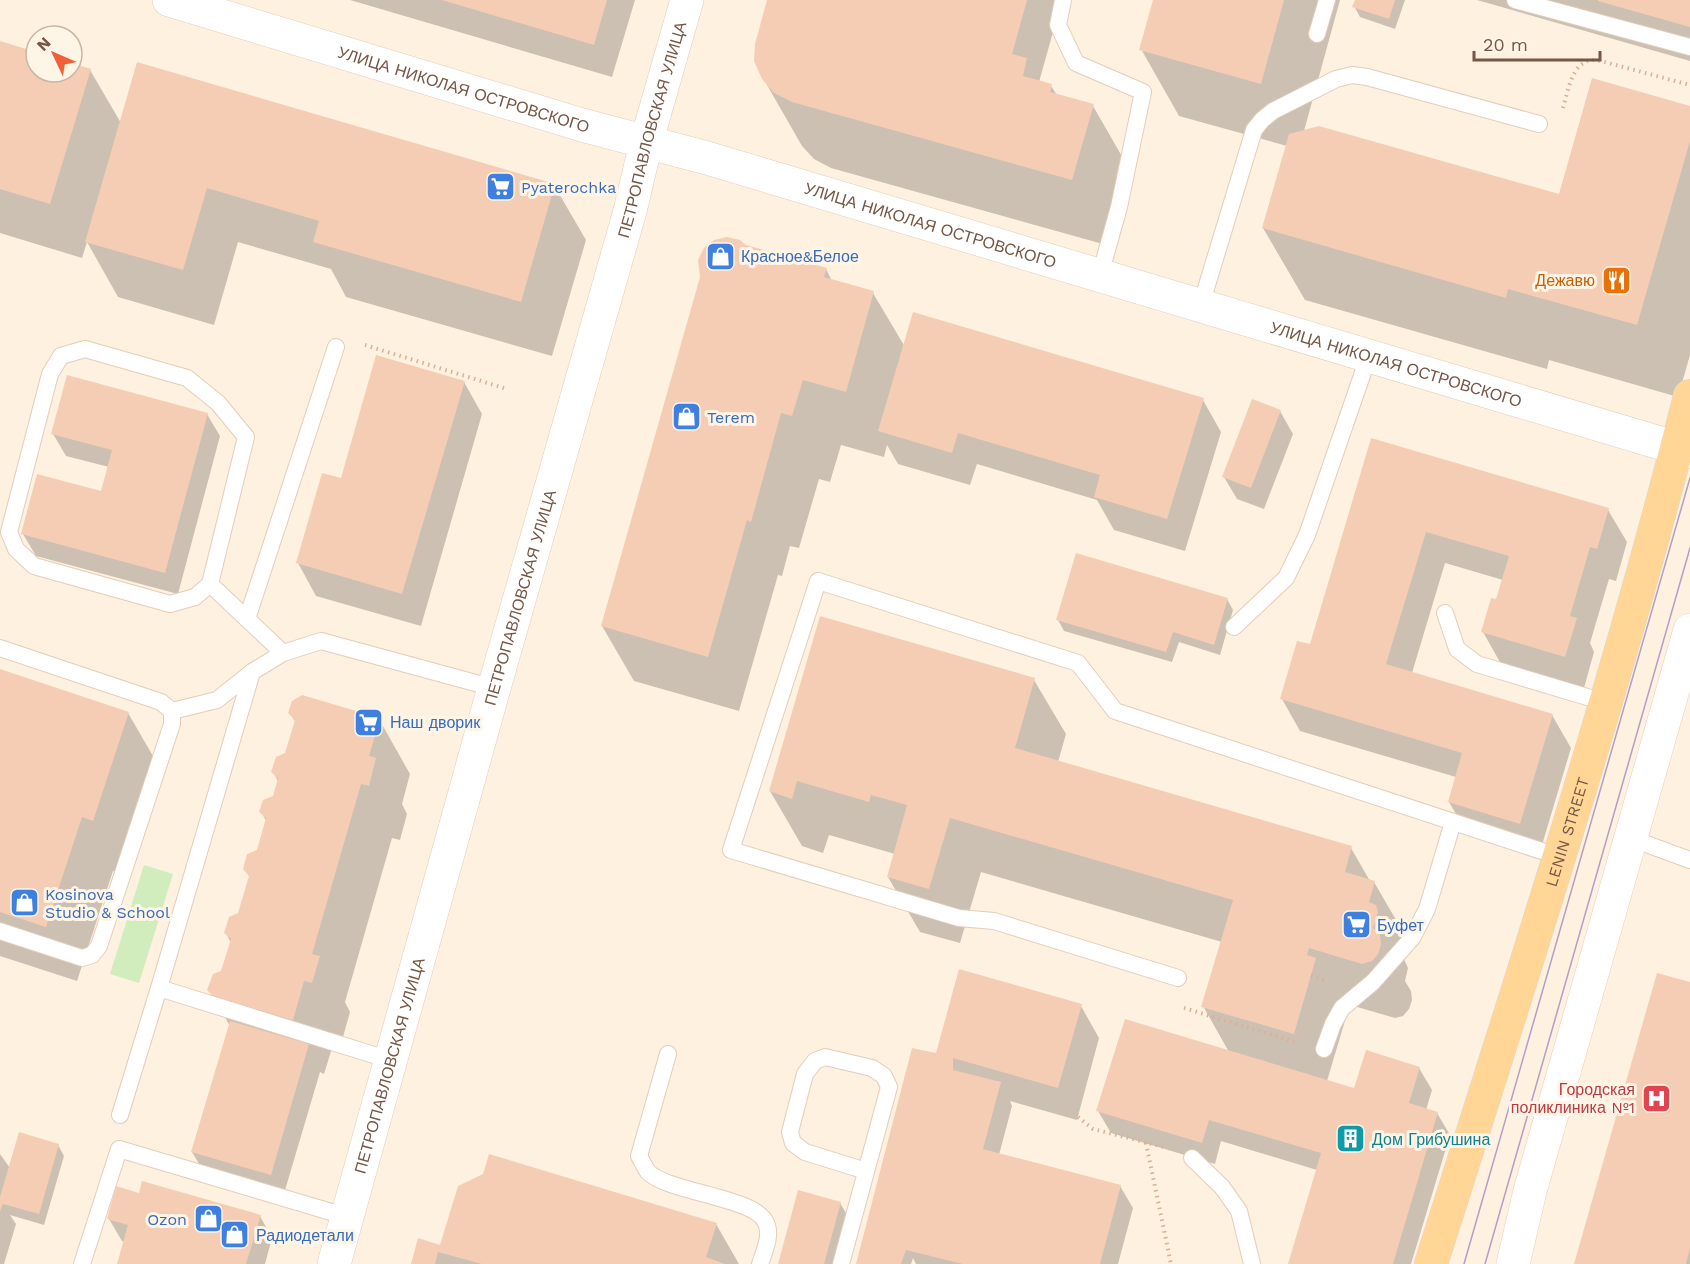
<svg xmlns="http://www.w3.org/2000/svg" width="1690" height="1264" viewBox="0 0 1690 1264" font-family="'Work Sans',sans-serif">
  <rect width="100%" height="100%" fill="#fef1df"/>
  <path fill="#d1ecbd" d="M144,865L173,874L139,983L110,974Z"/>
  <g fill="#0003">
    <path d="M350,0H635L612,77Z"/>
    <path d="M769,0H1062L1039,82L1051,86L1057,95L1093,106L1131,172L1110,246L831,168L814,159L802,146L763,78Z"/>
    <path d="M1155,0H1340L1304,131L1560,196L1690,107V355L1678,397L1549,360L1547,369L1305,300L1263,228L1287,146L1179,116L1141,49Z"/>
    <path d="M1356,0H1405L1395,29L1360,17L1354,6Z"/>
    <path d="M1477,0H1690V61Z"/>
    <path d="M0,42L36,53V72H72V64L90,70L121,123L554,185L586,240L552,356L346,297L331,269L238,242L214,325L118,297L87,242L82,258L0,233Z"/>
    <path d="M745,246L826,269L832,281L873,293L905,347L1203,400L1221,432L1185,551L1114,530L1097,500L977,464L970,485L898,464L887,445L884,457L841,445L830,482L819,479L799,548L790,546L782,576L778,575L739,711L634,681L602,626Z"/>
    <path d="M464,382L482,414L421,626L316,596L298,563L342,480Z"/>
    <path d="M1280,411L1293,434L1264,509L1237,499L1224,477Z"/>
    <path d="M207,414L220,436L178,594L36,556L23,534L102,493L109,467L66,456L53,434Z"/>
    <path d="M1372,439L1608,510L1627,542L1616,581L1609,579L1590,643L1594,652L1584,688L1501,664L1483,632L1497,601L1503,580L1445,563L1412,673L1552,715L1571,748L1539,855L1468,834L1449,802L1456,777L1300,731L1282,699L1311,646Z"/>
    <path d="M1227,599L1233,610L1220,655L1179,642L1172,662L1064,631L1058,620Z"/>
    <path d="M0,671L128,713L160,768L124,875L113,871L77,981L0,956Z"/>
    <path d="M1034,680L1066,734L1058,762L1351,848L1370,881L1374,882L1406,937L1401,952L1408,968L1405,981L1411,991L1412,1000L1409,1009L1403,1016L1395,1018L1340,1002L1347,1014L1327,1081L1355,1090L1419,1068L1432,1090L1426,1110L1437,1113L1450,1135L1411,1264H1289L1317,1170L1221,1141L1215,1164L1111,1133L1098,1111L1229,1052L1203,1006L1222,942L981,872L960,943L920,932L888,877L895,854L829,835L823,853L802,846L770,791Z"/>
    <path d="M290,713L379,719L410,774L402,804L407,814L400,840L392,838L345,1002L350,1012L343,1037L336,1035L324,1074L320,1072L283,1197L205,1174L192,1152L230,1026L209,990L223,972L231,943L226,933L240,914L250,878L245,869L258,851L267,822L261,812L274,798L278,781L273,772L286,754L296,723Z"/>
    <path d="M1690,984V1264H1576Z"/>
    <path d="M1081,1006L1099,1038L1077,1120L1010,1101L1012,1106L999,1155L1120,1186L1133,1208L1118,1264H916L913,1258L911,1264H858L939,1056Z"/>
    <path d="M58,1145L64,1156L44,1225L10,1215L16,1224L4,1264H0V1154L10,1168Z"/>
    <path d="M140,1194L260,1216L272,1238L265,1264H118L125,1242L122,1241L109,1219Z"/>
    <path d="M840,1203L853,1225L842,1264H779Z"/>
    <path d="M716,1224L739,1264H412L439,1246Z"/>
  </g>
  <g fill="#f5cdb5">
    <path d="M442,0H607L594,45Z"/>
    <path d="M767,0H1027L1012,54L1027,58L1023,76L1052,84L1050,92L1094,104L1072,180L792,102L774,93L762,79L754,61L755,44Z"/>
    <path d="M1153,0H1284L1261,84L1139,50Z"/>
    <path d="M1355,0H1395L1389,19L1352,7Z"/>
    <path d="M1598,0H1690V27L1598,1Z"/>
    <path d="M0,41L36,52V72H72V63L91,69L50,204L0,189Z"/>
    <path d="M137,62L555,184L521,302L313,242L319,221L207,188L183,270L85,242Z"/>
    <path d="M1592,78L1690,106V141L1637,325L1508,289L1506,298L1262,228L1289,134L1319,126L1559,194Z"/>
    <path d="M727,237L740,240L746,245L827,268L824,277L874,291L846,392L803,380L792,416L781,413L751,522L747,520L708,657L601,626L700,277L698,260L704,248L714,240Z"/>
    <path d="M913,312L1204,398L1167,519L1094,497L1100,475L958,433L952,453L878,431Z"/>
    <path d="M376,355L465,381L402,594L296,563L322,473L341,478Z"/>
    <path d="M67,375L208,413L165,573L21,534L37,474L101,491L112,450L51,434Z"/>
    <path d="M1252,399L1281,410L1251,488L1222,477Z"/>
    <path d="M1371,438L1609,508L1597,549L1590,547L1570,616L1577,618L1565,657L1481,632L1491,598L1496,599L1509,556L1426,532L1386,664L1553,714L1520,824L1448,802L1462,753L1280,699L1297,641L1310,644Z"/>
    <path d="M1076,553L1228,598L1214,645L1173,632L1166,652L1056,620Z"/>
    <path d="M820,616L1035,678L1015,748L1352,846L1345,872L1375,881L1369,902L1376,905L1378,912L1373,928L1380,935L1381,944L1378,954L1372,961L1362,964L1309,948L1307,955L1316,958L1294,1034L1201,1007L1233,900L950,818L929,889L887,877L907,805L871,795L869,802L797,781L792,799L769,791Z"/>
    <path d="M0,669L129,712L93,821L82,817L46,927L0,912Z"/>
    <path d="M302,695L380,718L369,756L376,758L369,786L361,784L312,954L320,956L312,983L304,981L293,1020L214,997L207,990L213,974L221,971L231,939L224,933L229,917L238,913L249,876L243,869L247,854L257,850L266,818L259,812L263,800L273,796L278,778L271,772L276,757L285,753L295,720L288,713L292,701Z"/>
    <path d="M959,969L1082,1004L1058,1088L953,1058V1070L1001,1082L983,1149L1121,1185L1100,1264H963L906,1250L901,1264H856L912,1048L936,1053Z"/>
    <path d="M1657,973L1690,982V1248L1686,1264H1574Z"/>
    <path d="M1125,1019L1354,1088L1366,1050L1420,1067L1409,1103L1438,1112L1393,1264H1288L1321,1153L1209,1120L1202,1143L1096,1111Z"/>
    <path d="M230,1021L309,1044L271,1175L191,1152Z"/>
    <path d="M19,1132L59,1144L39,1214L3,1204L0,1211V1197Z"/>
    <path d="M489,1154L717,1223L706,1257L725,1264H482L438,1252L435,1264H411L418,1238L440,1245L458,1186L483,1174Z"/>
    <path d="M142,1181L261,1215L246,1264H117L128,1225L107,1219L116,1186L139,1193Z"/>
    <path d="M798,1190L841,1202L824,1264H778Z"/>
  </g>
  <g fill="none" stroke-linecap="round" stroke-linejoin="round">
    <defs>
      <g id="lane">
        <path d="M1063,0L1058,25L1076,63L1143,92L1119,207L1100,275"/>
        <path d="M1515,0L1690,47"/>
        <path d="M1317,34L1327,0"/>
        <path d="M1201,305L1254,130L1262,120L1273,111L1336,79L1352,75L1367,77L1539,124"/>
        <path d="M210,584L195,597L170,604L34,566L16,549L9,532L50,374L61,356L85,349L187,378L218,403L246,437L210,584L283,653"/>
        <path d="M1445,613L1457,649L1477,664L1604,702"/>
        <path d="M247,619L336,347"/>
        <path d="M1234,627L1286,578L1307,535L1369,355"/>
        <path d="M0,648L161,702L172,711L217,700L252,672"/>
        <path d="M1630,838L1690,860"/>
        <path d="M0,931L82,958L92,955L99,946L172,724V711"/>
        <path d="M1178,978L994,921L959,918L731,850L818,581L1078,663L1115,711L1560,857"/>
        <path d="M1324,1049L1333,1024L1342,1008L1373,982L1412,938L1427,909L1453,822"/>
        <path d="M668,1054L639,1156C642,1161 645,1168 648,1172C669,1193 756,1197 766,1223C772,1235 764,1252 760,1264"/>
        <path d="M390,1060L159,988L252,672L283,653L321,641L494,688"/>
        <path d="M120,1115L159,988"/>
        <path d="M1192,1158L1222,1187L1239,1211L1252,1264"/>
        <path d="M82,1264L119,1149L348,1217"/>
        <path d="M841,1264L889,1087L884,1076L872,1068L825,1057L815,1061L805,1074L790,1132L793,1143L805,1152L866,1171"/>
      </g>
      <g id="street">
        <path id="s1" d="M169,0L582,125L707,158L1690,452"/>
        <path id="s2" d="M334,1264L494,688L630,211L646,143L687,0"/>
      </g>
      <path id="secondary" d="M1513,1264L1530,1191L1690,630"/>
      <g id="primary">
        <path id="s3" d="M1431,1264C1522,976 1616,689 1690,396"/>
      </g>
    </defs>
    <use href="#lane" stroke="#e2cdba" stroke-width="18"/>
    <use href="#street" stroke="#e2cdba" stroke-width="34"/>
    <use href="#secondary" stroke="#ead0ba" stroke-width="34"/>
    <use href="#primary" stroke="#ded6d2" stroke-width="34"/>
    <g stroke="#dab098" stroke-width="4" stroke-dasharray="1.5 4.5" stroke-linecap="butt">
      <path d="M1563,108C1569,88 1573,54 1601,61L1690,85"/>
      <path d="M365,345L507,389"/>
      <path d="M1311,976L1327,981"/>
      <path d="M1184,1008L1295,1042"/>
      <path d="M1078,1117L1093,1129L1164,1147"/>
      <path d="M1146,1143L1171,1264"/>
    </g>
    <use href="#lane" stroke="#fff" stroke-width="16"/>
    <use href="#street" stroke="#fff" stroke-width="33"/>
    <use href="#secondary" stroke="#fff" stroke-width="33"/>
    <use href="#primary" stroke="#ffd695" stroke-width="33"/>
    <g stroke="#b39ec7" stroke-width="1.5">
      <path d="M1464,1264L1690,478"/>
      <path d="M1485,1264L1690,548"/>
    </g>
  </g>
  <defs>
    <symbol id="supermarket-square" viewBox="-11 -11 22 22"><rect x="-9" y="-9" width="18" height="18" rx="4" fill="#3f7fe0" stroke="#fff5e7"/><path d="M-6-5.5h2.5l.6 2H6L4.5 2H-2.5L-4.4-4H-6ZM-1.5 3.2a1.3 1.3 0 1 0 .1 0ZM3 3.2a1.3 1.3 0 1 0 .1 0Z" fill="#fff"/></symbol>
    <symbol id="shop-square" viewBox="-11 -11 22 22"><rect x="-9" y="-9" width="18" height="18" rx="4" fill="#3f7fe0" stroke="#fff5e7"/><path d="M-5-2.5h2.3a2.7 3.5 0 0 1 5.4 0H5L5.5 6h-11ZM-1.5-2.5h3a1.5 2.3 0 0 0-3 0Z" fill="#fff"/></symbol>
    <symbol id="restaurant-square" viewBox="-11 -11 22 22"><rect x="-9" y="-9" width="18" height="18" rx="4" fill="#e8710a" stroke="#fff5e7"/><path d="M-5-6h1v4h1v-4h1v4h1v-4h1v5L-1.5 .5V6h-2V.5L-5-1ZM5-6V6H3V1.5H1.5Q1.5-4 5-6Z" fill="#fff"/></symbol>
    <symbol id="hospital-square" viewBox="-11 -11 22 22"><rect x="-9" y="-9" width="18" height="18" rx="4" fill="#e0444e" stroke="#fff5e7"/><path d="M-5-5h3v3.5h4V-5h3V5h-3V1.5h-4V5h-3Z" fill="#fff"/></symbol>
    <symbol id="building-square" viewBox="-11 -11 22 22"><rect x="-9" y="-9" width="18" height="18" rx="4" fill="#0f9aa8" stroke="#fff5e7"/><path d="M-4-6H4V6H1V3H-1V6H-4ZM-2.5-4.3h1.7v1.8h-1.7ZM.8-4.3h1.7v1.8H.8ZM-2.5-1h1.7V.8h-1.7ZM.8-1h1.7V.8H.8Z" fill="#fff"/></symbol>
  </defs>
  <g fill-rule="evenodd">
    <use href="#supermarket-square" x="484" y="170" width="33" height="33"/>
    <use href="#shop-square" x="704" y="240" width="33" height="33"/>
    <use href="#restaurant-square" x="1600" y="264" width="33" height="33"/>
    <use href="#shop-square" x="670" y="400" width="33" height="33"/>
    <use href="#supermarket-square" x="352" y="706" width="33" height="33"/>
    <use href="#shop-square" x="8" y="886" width="33" height="33"/>
    <use href="#supermarket-square" x="1340" y="908" width="33" height="33"/>
    <use href="#hospital-square" x="1640" y="1082" width="33" height="33"/>
    <use href="#building-square" x="1334" y="1122" width="33" height="33"/>
    <use href="#shop-square" x="192" y="1202" width="33" height="33"/>
    <use href="#shop-square" x="218" y="1218" width="33" height="33"/>
  </g>
  <g text-anchor="middle" dominant-baseline="central" stroke-width="6" stroke-linejoin="round" paint-order="stroke">
    <g font-size="16" fill="#765645" stroke="#fff5e7">
      <text stroke="none"><textPath href="#s1" startOffset="308">УЛИЦА НИКОЛАЯ ОСТРОВСКОГО</textPath></text>
      <text stroke="none"><textPath href="#s2" startOffset="1178">ПЕТРОПАВЛОВСКАЯ УЛИЦА</textPath></text>
      <text stroke="none"><textPath href="#s1" startOffset="794">УЛИЦА НИКОЛАЯ ОСТРОВСКОГО</textPath></text>
      <text stroke="none"><textPath href="#s1" startOffset="1280">УЛИЦА НИКОЛАЯ ОСТРОВСКОГО</textPath></text>
      <text stroke="none"><textPath href="#s2" startOffset="692">ПЕТРОПАВЛОВСКАЯ УЛИЦА</textPath></text>
      <text stroke="none"><textPath href="#s3" startOffset="453">LENIN STREET</textPath></text>
      <text stroke="none"><textPath href="#s2" startOffset="206">ПЕТРОПАВЛОВСКАЯ УЛИЦА</textPath></text>
    </g>
    <g font-size="16" fill="#366cbe" stroke="#fff5e7" text-anchor="start">
      <text x="521" y="187">Pyaterochka</text>
      <text x="741" y="256">Красное&amp;Белое</text>
      <text x="707" y="417">Terem</text>
      <text x="390" y="722">Наш дворик</text>
      <text x="45" y="894">Kosinova<tspan x="45" dy="18">Studio &amp; School</tspan></text>
      <text x="1377" y="925">Буфет</text>
      <text x="187" y="1219" text-anchor="end">Ozon</text>
      <text x="256" y="1235">Радиодетали</text>
    </g>
    <g font-size="16" fill="#c56008" stroke="#fff5e7" text-anchor="end">
      <text x="1595" y="280">Дежавю</text>
    </g>
    <g font-size="16" fill="#be3a42" stroke="#fff5e7" text-anchor="end">
      <text x="1635" y="1089">Городская<tspan x="1635" dy="18">поликлиника №1</tspan></text>
    </g>
    <g font-size="16" fill="#0d838f" stroke="#fff5e7" text-anchor="start">
      <text x="1372" y="1139">Дом Грибушина</text>
    </g>
  </g>
  <g transform="translate(54 54) rotate(314)"><circle r="28" fill="#fff5e7" stroke="#c8b5a6" stroke-width="1.5"/>
  <path d="M0-4.5L10 22L0 15L-10 22Z" fill="#f2603a"/>
  <text y="-9" font-size="16" font-weight="bold" text-anchor="middle" fill="#765645">N</text>
  </g>
  <path d="M1474 51v9h126v-9" fill="none" stroke="#765645" stroke-width="3"/>
  <text x="1483" y="51" font-size="18" fill="#765645" stroke="#fff5e7" stroke-width="4.5" paint-order="stroke">20 m</text>
</svg>
